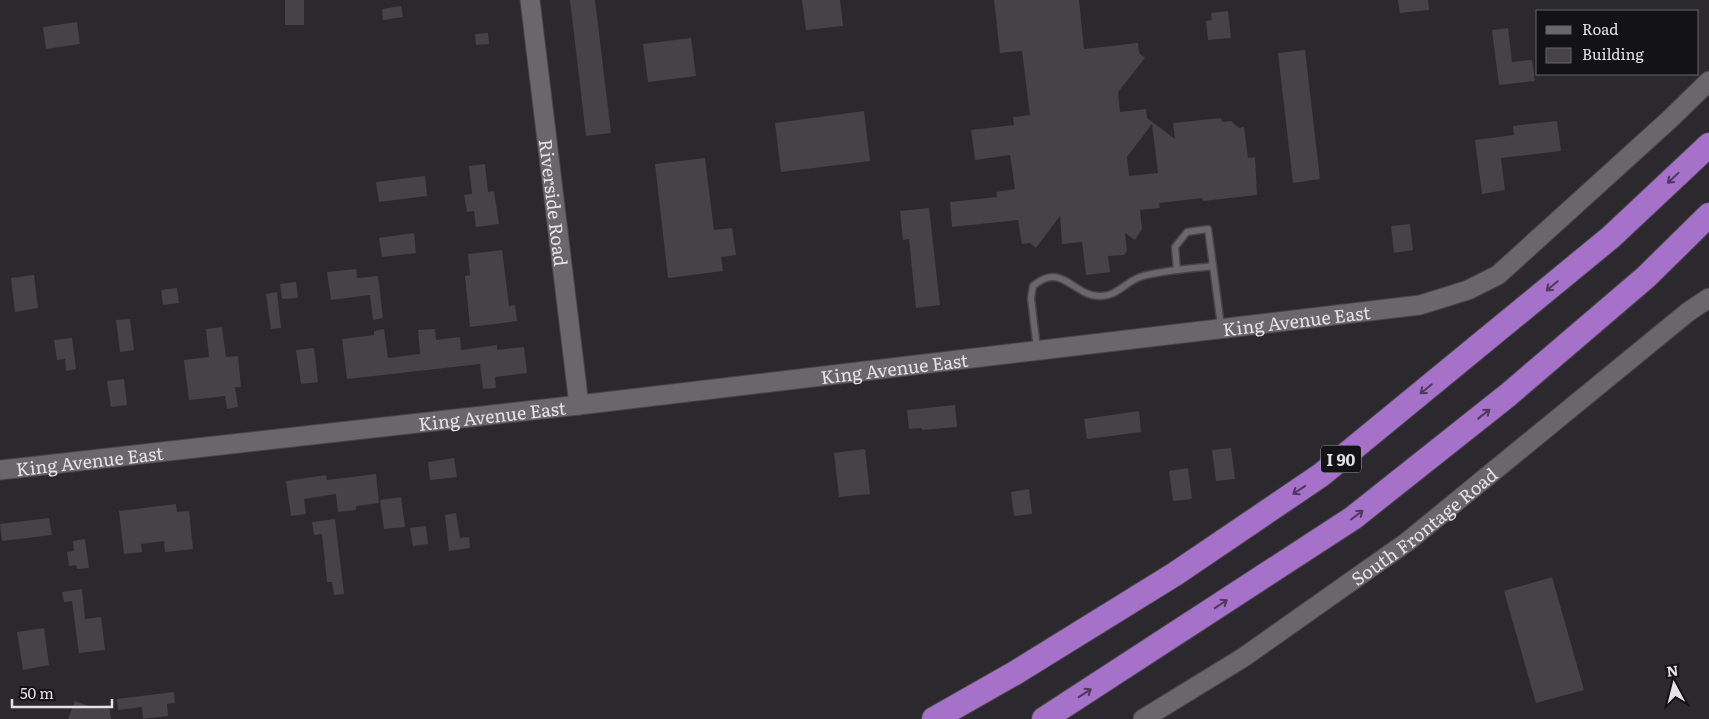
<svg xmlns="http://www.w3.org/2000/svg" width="1709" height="719" viewBox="0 0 1709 719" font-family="Literata,serif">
  <rect width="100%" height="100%" fill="#2c292e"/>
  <g fill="#454248" fill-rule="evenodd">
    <rect x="285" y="0" width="19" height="25"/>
    <path d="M570,0H595L611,133L586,136Z"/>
    <path d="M802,0H840L843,26L806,30Z"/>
    <path d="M994,0H1079L1084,49L1138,43L1139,53L1145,58L1118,92L1120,112L1146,109L1147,118L1175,139L1173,123L1221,118L1222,122L1231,121L1239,128L1244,127L1248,158L1255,157L1257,195L1203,201L1202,198L1159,203L1160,208L1140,210L1142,229L1135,240L1125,233L1127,251L1124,255L1108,256L1110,272L1086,275L1082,242L1062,244L1060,216L1036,248L1030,243L1022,244L1018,220L952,227L950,202L997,197L996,192L1015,189L1010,155L975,160L971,130L1014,125L1013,117L1030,115L1022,51L1000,53ZM1152,124L1158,173L1129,176L1127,157Z"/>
    <path d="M1398,0H1428L1429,10L1400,13Z"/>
    <path d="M401,6L403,17L383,20L382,9Z"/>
    <path d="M1228,11L1231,38L1208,40L1206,21L1212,20L1211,13Z"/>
    <path d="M77,22L80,44L46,49L43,27Z"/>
    <path d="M1508,28L1512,62L1532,60L1535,81L1499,85L1492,30Z"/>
    <path d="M488,33L489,44L476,45L475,34Z"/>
    <path d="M691,38L696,76L648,82L643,44Z"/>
    <path d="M1305,50L1320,179L1293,183L1278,53Z"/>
    <path d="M864,111L870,161L781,172L775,123Z"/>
    <path d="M1557,121L1561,151L1501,158L1505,190L1482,194L1475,140L1514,135L1513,126Z"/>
    <path d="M705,158L714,230L732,228L736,255L721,257L723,271L668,278L655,164Z"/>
    <path d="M485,164L488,192L494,191L499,224L476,227L474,211L467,212L464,195L472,194L469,166Z"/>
    <path d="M425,176L427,196L379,202L376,182Z"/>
    <path d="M929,208L940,305L916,308L909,239L903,240L900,211Z"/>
    <path d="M1410,224L1413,250L1394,253L1391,226Z"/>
    <path d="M414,233L416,253L382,257L379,238Z"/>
    <path d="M502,250L509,306L515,305L517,321L470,327L465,276L470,275L468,254Z"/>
    <path d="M356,269L357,278L378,276L383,318L373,320L370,295L331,300L327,272Z"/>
    <path d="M34,275L38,308L15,312L11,278Z"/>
    <path d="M296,282L298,298L282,299L280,284Z"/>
    <path d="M177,288L179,303L163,305L161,290Z"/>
    <path d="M277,292L281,328L271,329L266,294Z"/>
    <path d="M130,319L134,350L120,352L116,320Z"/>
    <path d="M222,327L226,357L238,356L241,387H235L238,407L227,409L225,396L189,400L184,360L209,357L206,329Z"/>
    <path d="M384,329L388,358L420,354L418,330L435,329L436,340L460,337L461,350L497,345V350L524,347L527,373L495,377L496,388L483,389L480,364L347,379L342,339L374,335V331Z"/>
    <path d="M72,338L76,369L66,371L65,359L57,360L54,340Z"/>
    <path d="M314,348L318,382L301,384L296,350Z"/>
    <path d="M124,379L127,405L111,407L107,381Z"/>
    <path d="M955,405L957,427L922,430V428L909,429L907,410Z"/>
    <path d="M1139,411L1141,432L1087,439L1084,419Z"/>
    <path d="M1231,448L1235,479L1216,481L1212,450Z"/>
    <path d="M865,449L870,494L839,497L834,453Z"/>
    <path d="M454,458L457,477L430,480L428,462Z"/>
    <path d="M1188,468L1192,499L1173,501L1169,471Z"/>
    <path d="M376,474L379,503L356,506V510L338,512L336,494L304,499L306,514L291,516L286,481L326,475L327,480Z"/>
    <path d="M1029,489L1032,514L1014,516L1011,492Z"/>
    <path d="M401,497L405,527L384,529L380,500Z"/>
    <path d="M176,504L177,512L189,511L193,549L165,552L164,541L141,544L142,552L124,554L119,511Z"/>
    <path d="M456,513L460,538L469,537L470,548L449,551L445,515Z"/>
    <path d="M49,518L52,535L2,541L0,524Z"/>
    <path d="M335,519L344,594L334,595L332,582H327L322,534L314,535L312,522Z"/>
    <path d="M426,526L428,544L413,546L410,528Z"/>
    <path d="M85,539L89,568L77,569L76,565L69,566L67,552L74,551L73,541Z"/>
    <path d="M1552,577L1584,690L1536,703L1504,591Z"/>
    <path d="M82,589L85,619L101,617L105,650L79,653L72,601L64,602L62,592Z"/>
    <path d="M44,628L49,665L23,670L17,632Z"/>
    <path d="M174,692L175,703L167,704L168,716L143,719L142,707L118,710L117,699Z"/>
    <path d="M75,701L91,707L109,705L111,719H68Z"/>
  </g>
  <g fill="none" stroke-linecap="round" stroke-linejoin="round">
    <defs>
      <g id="lane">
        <path d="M1177,270L1175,247L1187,232L1208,229L1213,266"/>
        <path d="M1037,349L1031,298L1033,286C1062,261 1073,296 1099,296C1117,297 1125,282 1140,277C1163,270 1189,269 1213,266L1221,326"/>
      </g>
      <g id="secondary">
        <path id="s1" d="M530,0L579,405"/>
        <path id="s2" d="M0,470L579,405L1420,305L1468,290L1498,275L1669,120L1709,81"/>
        <path id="s3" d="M1143,719L1244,657L1407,542L1688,312L1709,298"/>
      </g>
      <g id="highway">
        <path d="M934,719L1015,673L1175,574L1321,475L1611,237L1709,145"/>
        <path d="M1044,719L1353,518L1508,395L1646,277L1709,215"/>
      </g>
    </defs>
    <use href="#lane" stroke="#464448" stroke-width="9"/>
    <use href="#secondary" stroke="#464448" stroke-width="21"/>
    <use href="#highway" stroke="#464448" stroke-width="26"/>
    <use href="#lane" stroke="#69666c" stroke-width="6"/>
    <use href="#secondary" stroke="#69666c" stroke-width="19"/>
    <use href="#highway" stroke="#a671c8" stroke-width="24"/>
  </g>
  <defs><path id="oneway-shaft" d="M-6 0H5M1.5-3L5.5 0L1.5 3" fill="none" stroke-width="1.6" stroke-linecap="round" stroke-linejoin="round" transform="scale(1.25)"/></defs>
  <g stroke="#4e385c">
    <use href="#oneway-shaft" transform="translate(1673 178) rotate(137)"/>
    <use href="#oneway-shaft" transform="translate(1552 286) rotate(140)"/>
    <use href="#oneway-shaft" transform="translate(1426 389) rotate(141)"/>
    <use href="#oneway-shaft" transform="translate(1484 414) rotate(-38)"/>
    <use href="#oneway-shaft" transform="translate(1299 490) rotate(146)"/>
    <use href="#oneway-shaft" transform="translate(1357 515) rotate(-37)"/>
    <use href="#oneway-shaft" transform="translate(1221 604) rotate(-33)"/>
    <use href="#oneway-shaft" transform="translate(1085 693) rotate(-33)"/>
  </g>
  <g text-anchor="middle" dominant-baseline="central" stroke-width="4" stroke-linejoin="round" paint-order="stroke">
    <rect fill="#131214" stroke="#a5a4a6" stroke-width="1" x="1321" y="445.5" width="40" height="27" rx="4"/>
    <g font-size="16" font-weight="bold" fill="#e4e2e5">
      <text x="1341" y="459">I 90</text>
    </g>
    <g font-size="18" fill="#e4e2e5" stroke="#131214">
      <text stroke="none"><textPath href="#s1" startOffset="204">Riverside Road</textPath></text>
      <text stroke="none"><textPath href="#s2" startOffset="1305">King Avenue East</textPath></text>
      <text stroke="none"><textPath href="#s2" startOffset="900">King Avenue East</textPath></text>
      <text stroke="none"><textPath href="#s2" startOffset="495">King Avenue East</textPath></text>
      <text stroke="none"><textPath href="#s2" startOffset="90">King Avenue East</textPath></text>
      <text stroke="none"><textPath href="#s3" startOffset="341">South Frontage Road</textPath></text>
    </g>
  </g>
  <rect x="1536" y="10" width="162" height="65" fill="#131214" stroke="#676568"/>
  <rect x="1546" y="26" width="25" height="8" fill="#69666c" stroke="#676568"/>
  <text x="1582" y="35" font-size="15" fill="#e4e2e5">Road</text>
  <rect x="1546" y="48" width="25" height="15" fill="#454248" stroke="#676568"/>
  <text x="1582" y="60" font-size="15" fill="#e4e2e5">Building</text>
  <g transform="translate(1674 684) rotate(353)" stroke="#131214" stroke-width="4" paint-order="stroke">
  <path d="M0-4L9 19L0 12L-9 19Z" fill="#e4e2e5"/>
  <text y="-8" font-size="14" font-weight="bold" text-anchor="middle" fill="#e4e2e5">N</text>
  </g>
  <path d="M12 699v8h100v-8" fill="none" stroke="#e4e2e5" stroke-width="2.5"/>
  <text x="20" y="699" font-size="15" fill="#e4e2e5" stroke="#131214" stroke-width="4" paint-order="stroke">50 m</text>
</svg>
